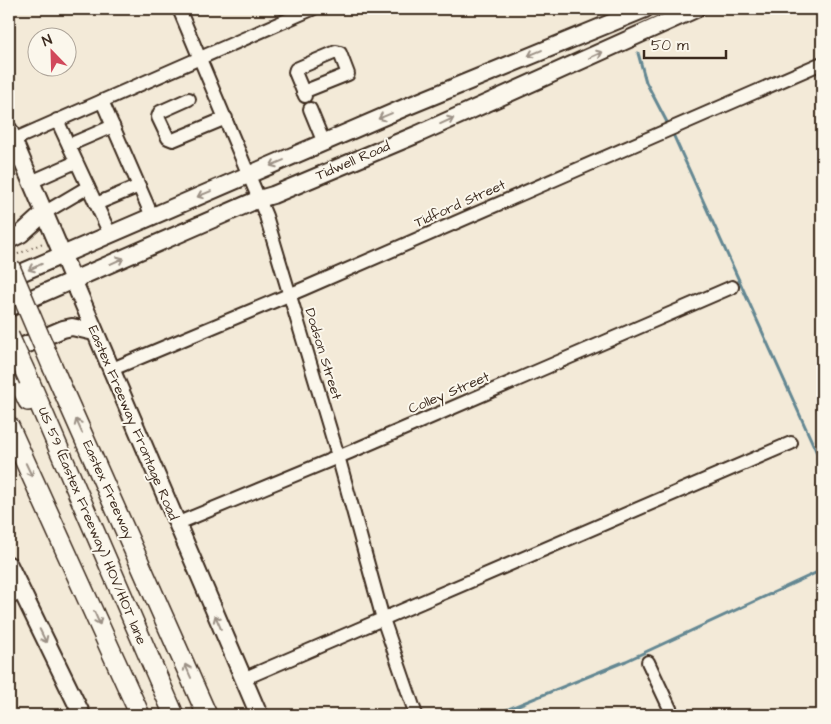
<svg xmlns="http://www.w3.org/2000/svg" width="831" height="724" viewBox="0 0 831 724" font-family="'Architects Daughter',sans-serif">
  <rect width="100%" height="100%" fill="#f3ead8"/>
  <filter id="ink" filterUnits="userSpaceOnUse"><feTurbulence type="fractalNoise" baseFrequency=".02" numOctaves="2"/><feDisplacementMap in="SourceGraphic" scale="10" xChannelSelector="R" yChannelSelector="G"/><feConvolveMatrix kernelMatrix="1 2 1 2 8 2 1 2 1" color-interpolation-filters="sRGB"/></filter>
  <g filter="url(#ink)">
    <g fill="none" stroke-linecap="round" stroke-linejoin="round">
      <g stroke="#638792" stroke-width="3">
        <path d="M638,53L646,82L669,126"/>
        <path d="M672,132L822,464"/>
        <path d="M494,715L626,661L822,570"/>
      </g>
      <defs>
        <g id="minor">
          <path d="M179,9L266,216L338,456L383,619L416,715"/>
          <path d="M303,92L348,74L340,53L336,52L296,69L295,72L305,96"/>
          <path d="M189,99L160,112L158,117L168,138L173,140L226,118"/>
          <path d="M102,101L152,216"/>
          <path d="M310,109L324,143"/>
          <path d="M57,120L110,234"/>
          <path d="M13,140L312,9"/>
          <path d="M69,145L113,126"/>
          <path d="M31,182L76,162"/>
          <path d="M96,204L139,186"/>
          <path d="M44,213L88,187"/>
          <path d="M110,370L303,289L822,63"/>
          <path d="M176,524L350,452L732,287"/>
          <path d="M9,598L22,592"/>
          <path d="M648,662L673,715"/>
          <path d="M243,679L791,443"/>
        </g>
        <g id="major">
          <path d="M9,130L259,715"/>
          <path d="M9,240L21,234L44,213"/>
          <path d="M9,278L406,107L645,9"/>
          <path d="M9,308L259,199L273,195L418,134L696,9"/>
          <path d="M9,352L63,329L72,327L94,332"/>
          <path d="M9,565L82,715"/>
        </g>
        <g id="highway">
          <path d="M9,361L28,401"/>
          <path d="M53,368L207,715"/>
          <path d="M29,380L174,715"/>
          <path d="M9,426L140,715"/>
          <path d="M258,714L259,715"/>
        </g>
      </defs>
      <use href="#minor" stroke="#3b2a1e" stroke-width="16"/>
      <use href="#major" stroke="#3b2a1e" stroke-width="20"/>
      <use href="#highway" stroke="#3b2a1e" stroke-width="22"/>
      <path stroke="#3b2a1e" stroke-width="2" stroke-dasharray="1 4" stroke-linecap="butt" d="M18,254L43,243"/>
      <use href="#minor" stroke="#fbf7ec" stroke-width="12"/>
      <use href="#major" stroke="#fbf7ec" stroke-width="16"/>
      <use href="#highway" stroke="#fbf7ec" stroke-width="19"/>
      <defs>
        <g id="highway-bridge">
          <path d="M9,265L53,368"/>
          <path d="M9,336L29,380"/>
        </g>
      </defs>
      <use href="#highway-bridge" stroke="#3b2a1e" stroke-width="22" stroke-linecap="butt"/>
      <use href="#highway-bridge" stroke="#fbf7ec" stroke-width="19"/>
    </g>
    <defs><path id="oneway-shaft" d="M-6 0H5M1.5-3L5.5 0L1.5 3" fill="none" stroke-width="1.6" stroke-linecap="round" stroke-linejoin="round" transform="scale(1.25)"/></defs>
    <g stroke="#9b9085">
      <use href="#oneway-shaft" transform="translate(535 53) rotate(157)"/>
      <use href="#oneway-shaft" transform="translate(596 55) rotate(-24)"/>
      <use href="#oneway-shaft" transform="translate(385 116) rotate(157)"/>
      <use href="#oneway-shaft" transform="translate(447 121) rotate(-24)"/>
      <use href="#oneway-shaft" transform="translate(277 163) rotate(157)"/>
      <use href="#oneway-shaft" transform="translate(204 194) rotate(157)"/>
      <use href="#oneway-shaft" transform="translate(117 261) rotate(-24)"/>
      <use href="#oneway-shaft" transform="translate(35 267) rotate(156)"/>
      <use href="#oneway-shaft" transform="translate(79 426) rotate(-114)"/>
      <use href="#oneway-shaft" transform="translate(29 470) rotate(65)"/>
      <use href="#oneway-shaft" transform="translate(97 618) rotate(66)"/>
      <use href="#oneway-shaft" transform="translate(218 622) rotate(-113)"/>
      <use href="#oneway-shaft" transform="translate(43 636) rotate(64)"/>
      <use href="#oneway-shaft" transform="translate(188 671) rotate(-114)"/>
    </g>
  </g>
  <g text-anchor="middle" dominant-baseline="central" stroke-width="4" stroke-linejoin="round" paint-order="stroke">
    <g font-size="14" fill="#3b2a1e" stroke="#fbf7ec">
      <text transform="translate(353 161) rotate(-23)">Tidwell Road</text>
      <text transform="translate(460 204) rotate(-24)">Tidford Street</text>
      <text transform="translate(323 354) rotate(73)">Dodson Street</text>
      <text transform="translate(449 393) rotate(-23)">Colley Street</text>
      <text transform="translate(133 423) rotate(67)">Eastex Freeway Frontage Road</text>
      <text transform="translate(108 490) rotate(66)">Eastex Freeway</text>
      <text transform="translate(92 526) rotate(67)">US 59 (Eastex Freeway) HOV/HOT lane</text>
    </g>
  </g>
  <rect width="831" height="724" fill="none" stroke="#fbf7ec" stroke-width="30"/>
  <rect x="15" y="15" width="801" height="694" fill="none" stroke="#3b2a1e" stroke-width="2" filter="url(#ink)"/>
  <g transform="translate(52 52) rotate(337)"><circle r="24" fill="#fbf7ec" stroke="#aea59a"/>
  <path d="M0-4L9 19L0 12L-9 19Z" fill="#d1495b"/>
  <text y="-8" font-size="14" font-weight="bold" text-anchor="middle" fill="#3b2a1e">N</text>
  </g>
  <path d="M644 50v8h82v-8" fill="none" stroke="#3b2a1e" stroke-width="2.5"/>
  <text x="651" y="50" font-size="15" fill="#3b2a1e" stroke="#fbf7ec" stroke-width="4" paint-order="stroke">50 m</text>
</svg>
